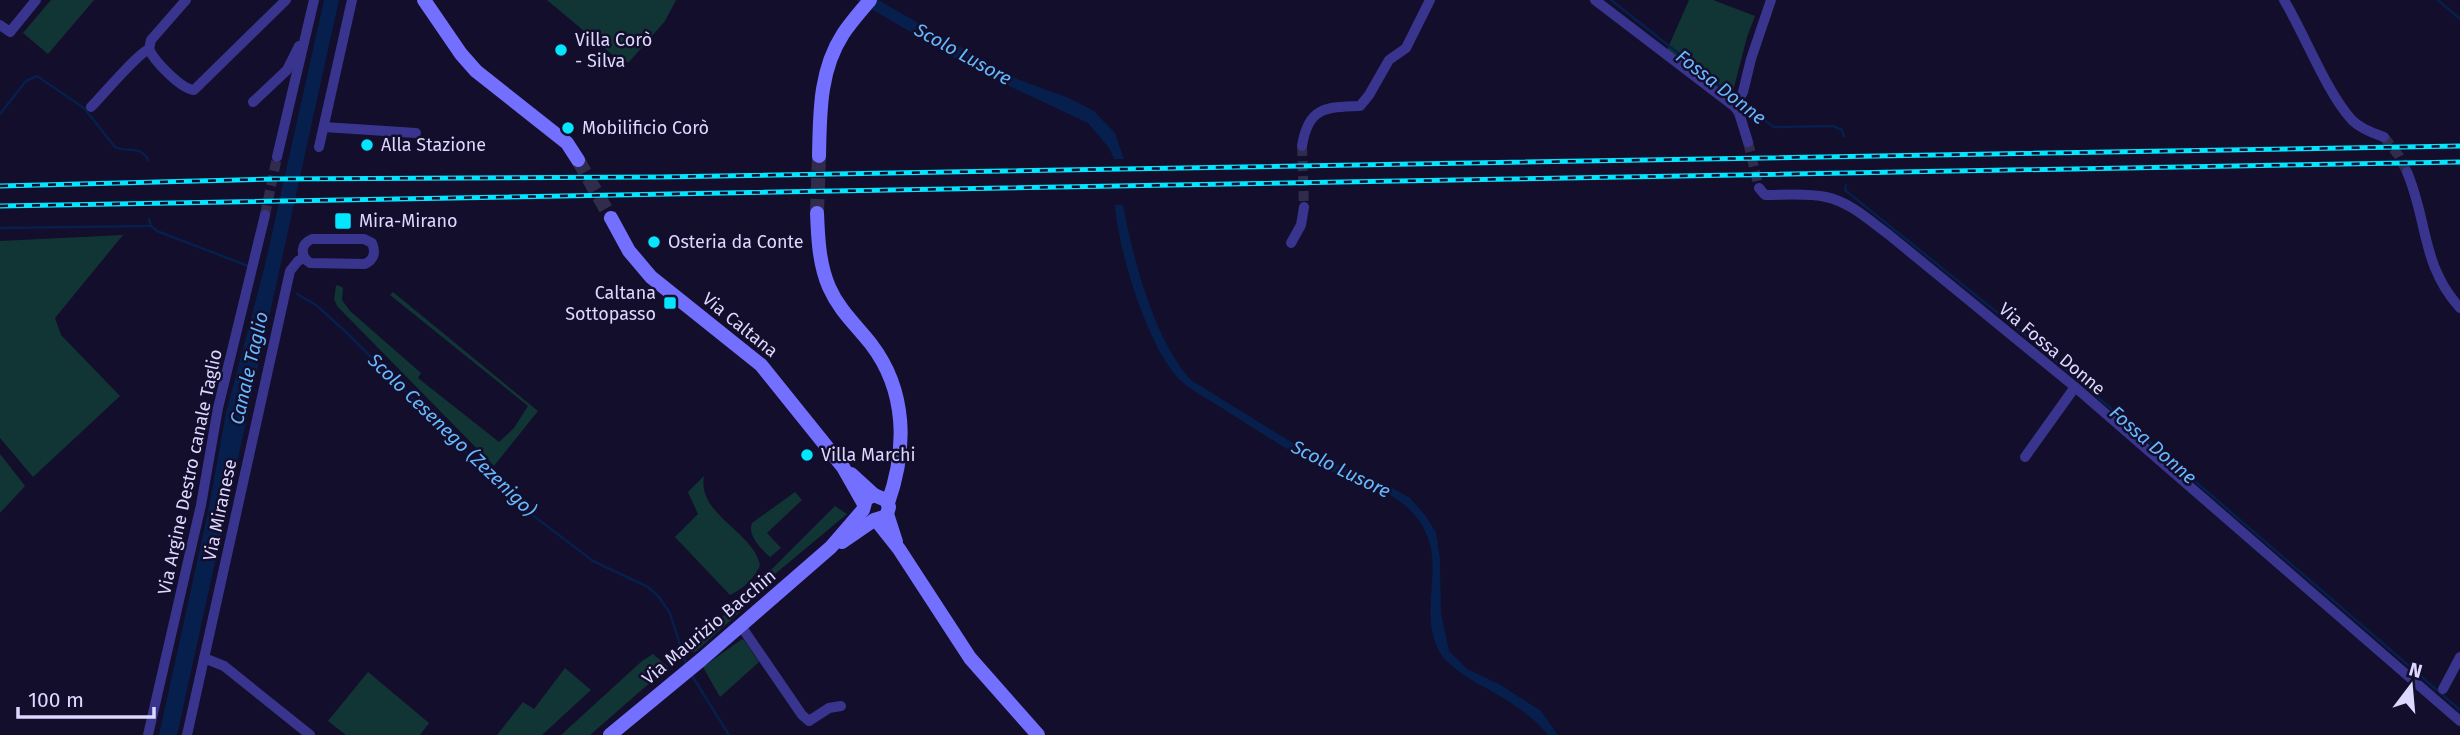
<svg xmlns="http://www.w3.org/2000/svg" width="2460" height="735" viewBox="0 0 2460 735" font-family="'Fira Sans',sans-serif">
  <rect width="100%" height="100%" fill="#130e2b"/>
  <g fill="#113534">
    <path d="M51,0H94L48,54L23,33Z"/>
    <path d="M547,0H676L665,21L629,62H621Z"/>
    <path d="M1689,0H1713L1755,16L1747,37L1731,99L1667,50Z"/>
    <path d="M123,235L55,318L61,335L120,396L33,477L0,438V241Z"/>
    <path d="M338,285L343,288L342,300L350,311L421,373L418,378L499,442L514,428L528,406L390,295L393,292L538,411L494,466L337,306L334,299L336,286Z"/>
    <path d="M0,454L25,486L0,513Z"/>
    <path d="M704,476C697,515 753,531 760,565C755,578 743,589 730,595L675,537L698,514L688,492Z"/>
    <path d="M795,492L802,500L767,533L781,548L770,557C761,549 747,535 752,523Z"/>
    <path d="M835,506L847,514L775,574L761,580Z"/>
    <path d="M745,594L750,599L740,612L695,652H684L699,640Z"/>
    <path d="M742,639L744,640L759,662L720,697L703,667Z"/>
    <path d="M653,654L668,667L590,735H561L642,661Z"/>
    <path d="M565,668L591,690L542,735H497L523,702L534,709Z"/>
    <path d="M368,672L429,723L420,735H346L328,721Z"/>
  </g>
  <g fill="#061f4c">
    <path d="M324,0H339L177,735H159L208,512L226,413L265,265Z"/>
    <path d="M856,0H878L1017,79L1069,98L1094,111L1115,133L1124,159H1114L1109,148L1088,123L977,71Z"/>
    <path d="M1115,205H1123C1133,258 1154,340 1191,380L1312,455L1384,483L1410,498L1425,515L1436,532L1440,559L1441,613L1449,651L1467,669L1499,684L1541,711L1558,735H1548C1537,721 1523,711 1508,701C1488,688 1446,670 1437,647C1417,599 1453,555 1411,511C1387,486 1347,480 1316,465C1285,449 1255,429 1225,410C1210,400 1190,391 1177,377C1147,344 1118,250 1115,205Z"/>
  </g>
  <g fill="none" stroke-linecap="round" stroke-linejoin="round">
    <g stroke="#061f4c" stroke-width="2.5">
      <path d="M1611,0L1735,98"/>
      <path d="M2438,0L2460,19"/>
      <path d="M1740,102L1774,127L1833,126L1842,130L1844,136"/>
      <path d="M0,114L26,81L37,76L84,108L115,147C127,153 142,145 148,160"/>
      <path d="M1846,185L1845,190L2034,342L2460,710"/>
      <path d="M149,219L151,226L157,231L248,266"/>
      <path d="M0,228L151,226"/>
      <path d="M297,294L316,305L347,333L518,504L593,561L648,587L658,596L670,613L686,664"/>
      <path d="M691,674L729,735"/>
    </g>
    <g stroke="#312c4b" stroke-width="10" stroke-dasharray="10 5" stroke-linecap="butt">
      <path d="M2384,137L2399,156L2407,172"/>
      <path d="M1748,142L1759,188"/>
      <path d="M1302,146L1304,207"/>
      <path d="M265,215L277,157"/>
    </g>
    <g stroke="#312c4b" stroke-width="14" stroke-dasharray="14 7" stroke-linecap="butt">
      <path d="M578,160L611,218"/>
      <path d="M817,213L819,156"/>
    </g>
    <g stroke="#39358e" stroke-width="10">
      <path d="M1595,0L1735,107L1739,113L1748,142"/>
      <path d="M2284,0C2305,35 2325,89 2351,119C2359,128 2372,133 2384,137"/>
      <path d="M0,25L10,32L36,0"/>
      <path d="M149,49C154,61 181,89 194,90L286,0"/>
      <path d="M253,102L287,70L299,46"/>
      <path d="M91,107C104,94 136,55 149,49L151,40L186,0"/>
      <path d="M1735,107L1743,92L1751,59L1771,0"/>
      <path d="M324,127L416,133"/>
      <path d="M1302,146C1308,108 1324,107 1360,106L1369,95L1389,60L1406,48L1430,0"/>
      <path d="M319,147L352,0"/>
      <path d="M277,157L314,0"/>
      <path d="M2407,172C2428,221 2421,265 2460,308"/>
      <path d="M1759,188L1765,195C1785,195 1807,193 1826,197C1850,202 1870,221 1888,234L2075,387L2460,721"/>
      <path d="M312,239H364L372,243C376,252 374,260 365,264L310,263C300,256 300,244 312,239Z"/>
      <path d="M1291,243L1301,225L1304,207"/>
      <path d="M2025,457L2075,387"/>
      <path d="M741,626L802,715L809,721L829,708L841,706"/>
      <path d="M204,658L224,666L310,735"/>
      <path d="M2443,689L2460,657"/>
      <path d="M148,735L201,505L218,408L265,215"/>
      <path d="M187,735L290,271L298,261L304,258"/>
    </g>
    <g stroke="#736fff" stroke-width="14">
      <path d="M424,0L461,54L476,71L567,143L578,160"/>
      <path d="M819,156C820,114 819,71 843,34C851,22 861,11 870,0"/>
      <path d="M817,213C818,238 819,264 829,287C839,310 856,325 871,344C907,391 907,449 888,503"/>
      <path d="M611,218L629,251L651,277L761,365L843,467L864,504"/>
      <path d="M851,474L874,495L886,500L889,507L887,514L896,542"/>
      <path d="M876,520L899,549L970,658L1038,735"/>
      <path d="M842,542L874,520L884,517"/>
      <path d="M610,735L702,659L831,547L863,510L866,499L874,495"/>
    </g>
    <defs>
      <g id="rail">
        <path d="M0,186L274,179L659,177L2460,146"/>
        <path d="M0,206L2460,162"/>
      </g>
    </defs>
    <use href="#rail" stroke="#04e5ff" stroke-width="5"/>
    <use href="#rail" stroke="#130e2b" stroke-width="2.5" stroke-dasharray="8" stroke-linecap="butt"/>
  </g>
  <g fill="#04e5ff" stroke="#130e2b" stroke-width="2.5">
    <circle cx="561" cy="50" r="7"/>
    <circle cx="568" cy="128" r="7"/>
    <circle cx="367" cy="145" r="7"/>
    <rect x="334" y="212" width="18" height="18" rx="3.5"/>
    <circle cx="654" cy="242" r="7"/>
    <rect x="663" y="296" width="14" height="14" rx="3.5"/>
    <circle cx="807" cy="455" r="7"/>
  </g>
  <g text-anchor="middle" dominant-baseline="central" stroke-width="5" stroke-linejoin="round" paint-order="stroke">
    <g font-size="18" fill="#ddd8ff" stroke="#130e2b" text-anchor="start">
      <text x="575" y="40">Villa Corò<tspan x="575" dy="21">- Silva</tspan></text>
      <text x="582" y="128">Mobilificio Corò</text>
      <text x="381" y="145">Alla Stazione</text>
      <text x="359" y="221">Mira-Mirano</text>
      <text x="668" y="242">Osteria da Conte</text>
      <text x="656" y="293" text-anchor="end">Caltana<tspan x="656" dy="21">Sottopasso</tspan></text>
      <text x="821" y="455">Villa Marchi</text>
    </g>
    <g font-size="18" fill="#ddd8ff" stroke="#130e2b">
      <text transform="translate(740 325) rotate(39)">Via Caltana</text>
      <text transform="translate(2052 349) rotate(40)">Via Fossa Donne</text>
      <text transform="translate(190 472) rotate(-78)">Via Argine Destro canale Taglio</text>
      <text transform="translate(220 510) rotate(-78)">Via Miranese</text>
      <text transform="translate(709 627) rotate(-40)">Via Maurizio Bacchin</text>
    </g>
    <g font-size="19" font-style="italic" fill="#66b8ff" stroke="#130e2b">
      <text transform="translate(963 54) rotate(29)">Scolo Lusore</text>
      <text transform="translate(1721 87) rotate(38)">Fossa Donne</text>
      <text transform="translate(249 368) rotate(-77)">Canale Taglio</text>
      <text transform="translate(452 435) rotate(44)">Scolo Cesenego (Zezenigo)</text>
      <text transform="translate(2153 445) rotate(41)">Fossa Donne</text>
      <text transform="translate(1341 469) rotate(26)">Scolo Lusore</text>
    </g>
  </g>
  <g transform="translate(2411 686) rotate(16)" stroke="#130e2b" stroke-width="5" paint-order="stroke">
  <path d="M0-5L12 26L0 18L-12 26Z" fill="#ddd8ff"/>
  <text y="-10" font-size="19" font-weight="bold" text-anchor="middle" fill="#ddd8ff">N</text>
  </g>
  <path d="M18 707v10h136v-10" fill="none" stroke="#ddd8ff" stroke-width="3.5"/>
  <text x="28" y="707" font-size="21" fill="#ddd8ff" stroke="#130e2b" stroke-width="5" paint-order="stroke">100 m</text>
</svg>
